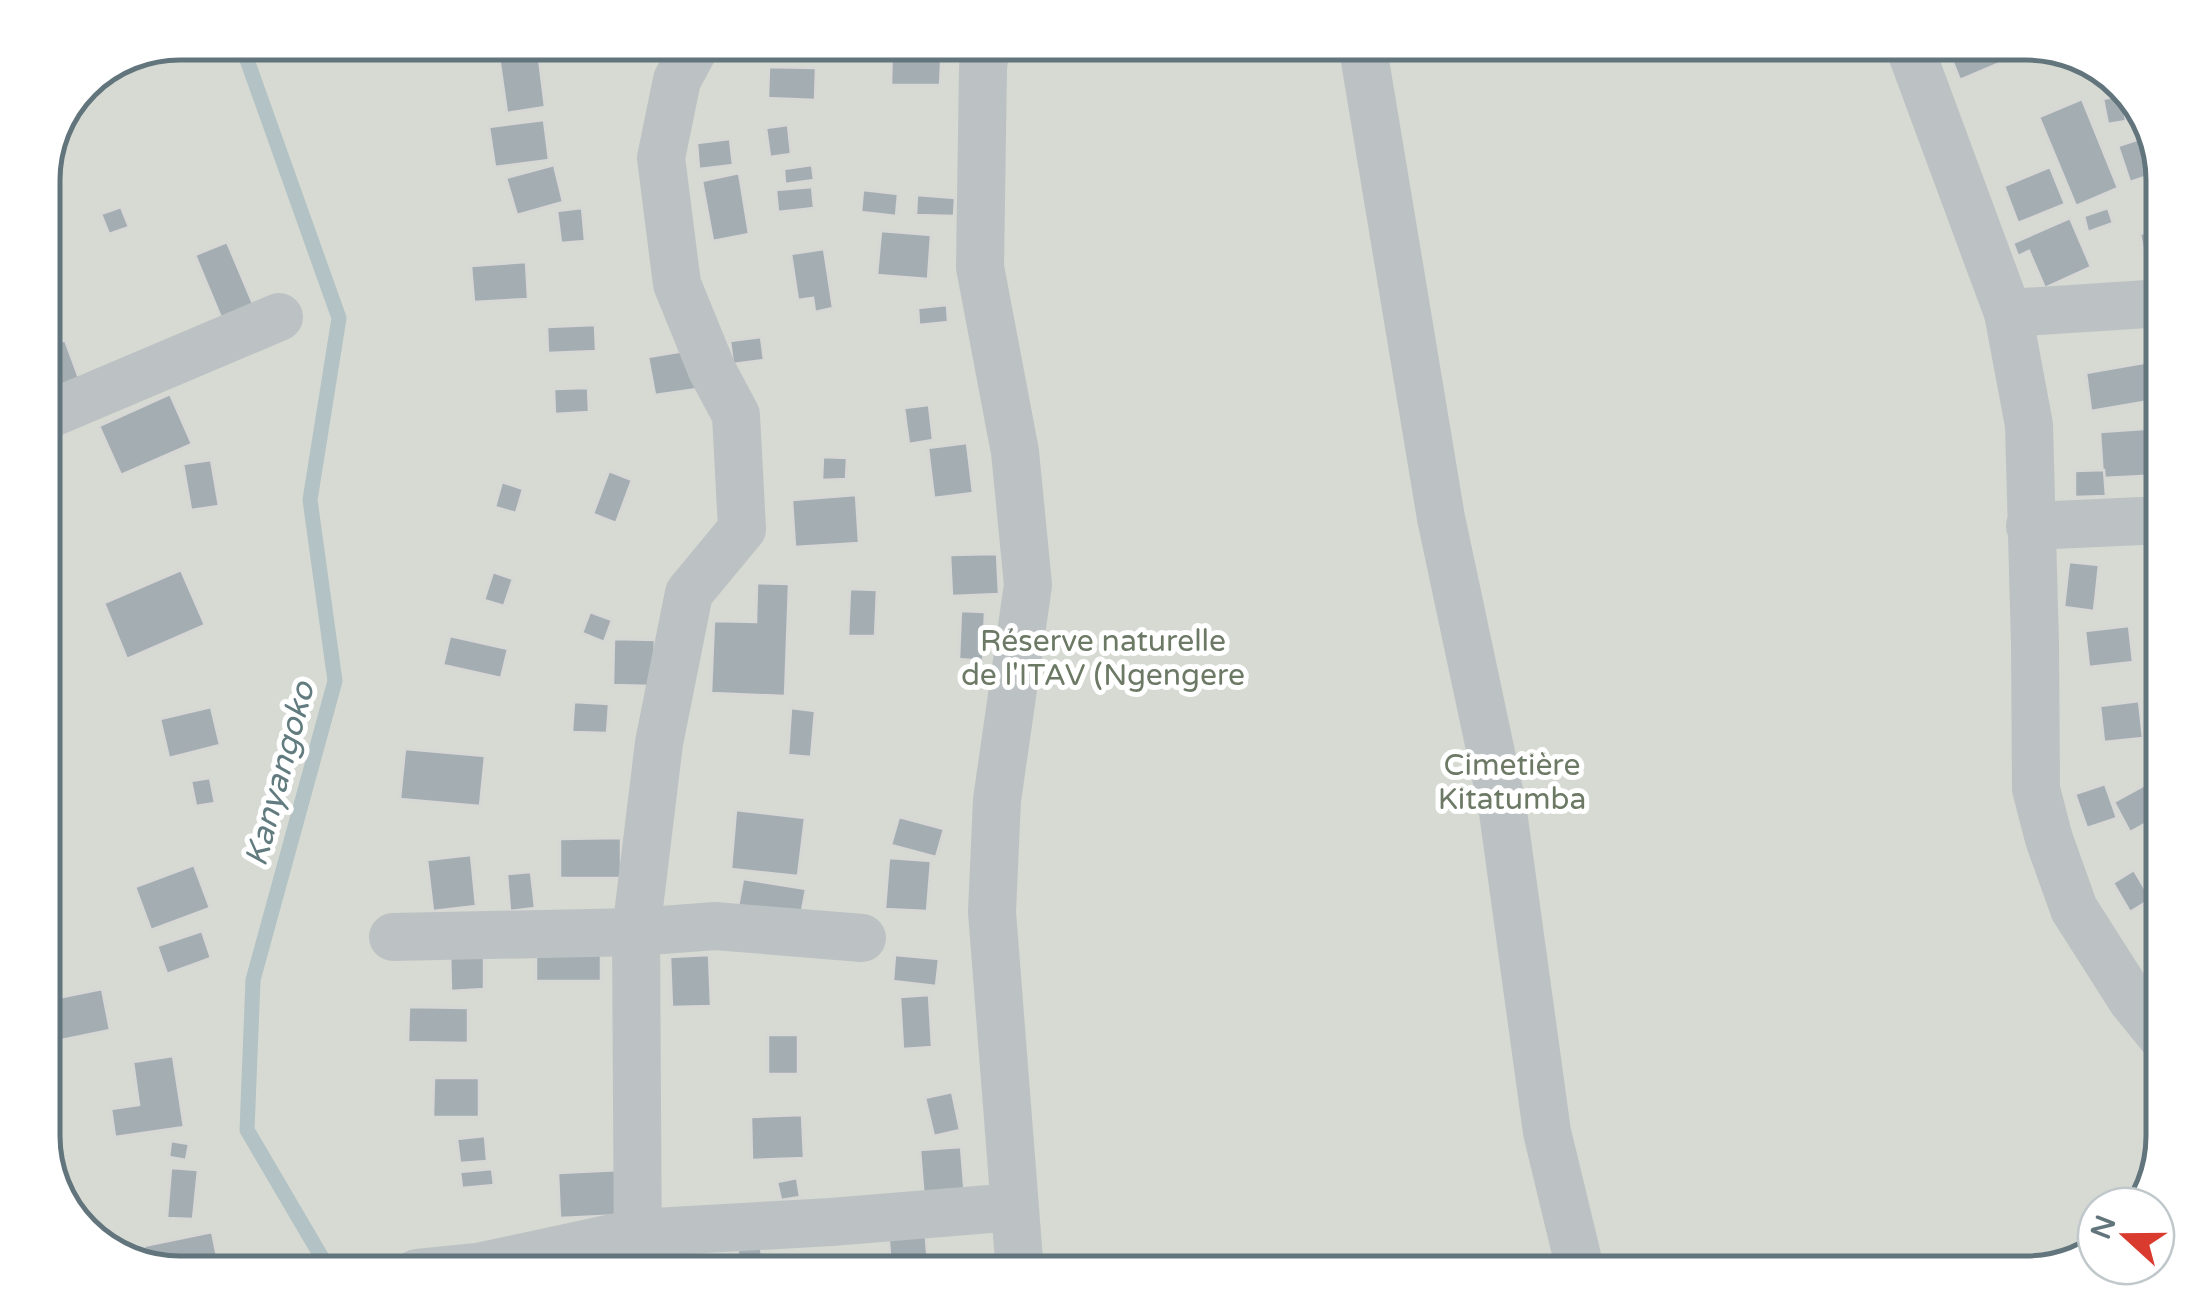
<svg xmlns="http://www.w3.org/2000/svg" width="2206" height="1316" viewBox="0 0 2206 1316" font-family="'Varela Round',sans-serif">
  <rect width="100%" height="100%" fill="#f6f5f2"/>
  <path fill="#d6dad2" d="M180,43H2026L2095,61L2145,111L2163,171V1137L2145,1205L2096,1206L2094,1255L2027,1273H180L111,1255L61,1205L43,1145V171L83,82Z"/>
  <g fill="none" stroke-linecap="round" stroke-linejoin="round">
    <path stroke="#b3c2c4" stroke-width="15" d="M241,43L339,318L310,500L335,681L253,980L247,1130L331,1273"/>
  </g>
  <g fill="#a4aeb2" stroke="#d7d7d5" stroke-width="2.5">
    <path d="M742,43H783L784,53L742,56Z"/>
    <path d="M892,43H942L940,85H891Z"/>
    <path d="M1952,43H2016L2021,54L1960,80L1946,45Z"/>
    <path d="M538,51L545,107L507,113L499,57Z"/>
    <path d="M769,67L816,68L815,100L768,98Z"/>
    <path d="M2122,95L2126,121L2108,124L2103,99Z"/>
    <path d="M2082,99L2118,188L2076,206L2039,117Z"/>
    <path d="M544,120L549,160L495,167L489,127Z"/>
    <path d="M788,125L791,154L770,157L766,128Z"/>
    <path d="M2152,135L2163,171L2130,182L2118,146Z"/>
    <path d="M730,139L733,165L699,169L697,143Z"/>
    <path d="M554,165L563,202L517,215L506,178Z"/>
    <path d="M812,165L814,180L785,184L784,169Z"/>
    <path d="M2050,167L2065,204L2018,223L2004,186Z"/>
    <path d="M739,173L749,234L713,241L702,181Z"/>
    <path d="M812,187L814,208L778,212L776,190Z"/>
    <path d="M863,190L898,194L896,216L861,212Z"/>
    <path d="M917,195L955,198L954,216L916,215Z"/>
    <path d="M121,207L129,227L109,234L101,214Z"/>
    <path d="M582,208L585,241L561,243L557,211Z"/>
    <path d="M2108,208L2113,223L2088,232L2084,216Z"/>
    <path d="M2070,218L2091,267L2045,288L2029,251L2018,256L2013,243Z"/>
    <path d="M2163,229V277L2149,280L2140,234Z"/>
    <path d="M881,231L931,235L928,279L877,275Z"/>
    <path d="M227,242L254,306L222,320L195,255Z"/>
    <path d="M824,249L833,308L815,312L813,298L798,300L791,254Z"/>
    <path d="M526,262L528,299L474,302L471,266Z"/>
    <path d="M947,305L948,322L919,325L918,308Z"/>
    <path d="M595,325L596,351L548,353L547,327Z"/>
    <path d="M2163,326V367L2157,369L2148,331Z"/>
    <path d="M761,337L764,360L733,364L730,341Z"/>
    <path d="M65,340L79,378L43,392V349Z"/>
    <path d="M690,350L697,389L655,395L648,357Z"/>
    <path d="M2149,362L2155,400L2091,411L2086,373Z"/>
    <path d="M588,388L589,412L555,414L554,389Z"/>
    <path d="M170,394L192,444L121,475L99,426Z"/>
    <path d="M929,405L933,440L909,444L904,408Z"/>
    <path d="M2159,428L2162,475L2103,478L2100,432Z"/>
    <path d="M967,443L973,493L934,498L928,448Z"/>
    <path d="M823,457L847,458L846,479L822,480Z"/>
    <path d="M211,460L219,506L191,510L183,464Z"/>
    <path d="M2104,470L2106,496L2075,497V471Z"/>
    <path d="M609,471L632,480L616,523L593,514Z"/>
    <path d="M502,482L523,489L516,513L495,507Z"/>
    <path d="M856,495L859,543L795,547L792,500Z"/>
    <path d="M997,554L999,594L952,596L950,555Z"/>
    <path d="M2069,562L2099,565L2094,611L2064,607Z"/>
    <path d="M181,570L205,625L127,659L104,603Z"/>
    <path d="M493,572L513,579L504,606L484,600Z"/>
    <path d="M757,583L789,584L785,696L711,693L714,621L756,622Z"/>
    <path d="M850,589L877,590L875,636H848Z"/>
    <path d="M961,611L985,612L983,661L959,659Z"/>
    <path d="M590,612L612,620L604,642L582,633Z"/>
    <path d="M2129,626L2133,662L2089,667L2085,631Z"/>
    <path d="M450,636L508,649L501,678L443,665Z"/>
    <path d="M614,639L655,640L653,686L613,685Z"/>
    <path d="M43,668L57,702L43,708Z"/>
    <path d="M2139,701L2143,738L2104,742L2100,706Z"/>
    <path d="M574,702L609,704L607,733L572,732Z"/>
    <path d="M211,707L220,745L169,758L160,719Z"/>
    <path d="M791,708L815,711L811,757L788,755Z"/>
    <path d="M405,749L485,756L480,806L400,799Z"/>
    <path d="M210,778L215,803L196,806L191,781Z"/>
    <path d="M2105,784L2117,818L2087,828L2075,794Z"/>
    <path d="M2145,785L2161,815L2130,832L2114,802Z"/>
    <path d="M736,810L805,818L798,876L731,869Z"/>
    <path d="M899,817L944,829L936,857L891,845Z"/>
    <path d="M621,838V878H560V839Z"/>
    <path d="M471,855L476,906L433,911L427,860Z"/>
    <path d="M889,858L931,861L927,911L885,909Z"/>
    <path d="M194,865L210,908L151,930L135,887Z"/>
    <path d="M2134,870L2151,899L2130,912L2113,883Z"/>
    <path d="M531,872L535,908L510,911L507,874Z"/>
    <path d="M743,879L806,889L800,922L737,912Z"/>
    <path d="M202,931L211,958L167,974L157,946Z"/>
    <rect x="536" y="942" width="65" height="39"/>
    <path d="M484,946V989L451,991L450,947Z"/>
    <path d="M709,955L711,1006L672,1007L670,957Z"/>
    <path d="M895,955L939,959L936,986L893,981Z"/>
    <path d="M102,989L110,1030L47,1043L43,1022V1001Z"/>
    <path d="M929,995L932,1047L903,1049L900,997Z"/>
    <path d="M409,1007L468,1008V1043L408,1042Z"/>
    <rect x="768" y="1035" width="30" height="39"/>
    <path d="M173,1056L184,1127L115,1137L111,1109L139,1105L133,1062Z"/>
    <path d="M434,1078H479V1117H433Z"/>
    <path d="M952,1092L960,1130L934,1136L925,1098Z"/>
    <path d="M802,1115L804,1158L752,1160L751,1117Z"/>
    <path d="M485,1136L487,1161L460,1163L457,1139Z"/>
    <path d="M171,1141L189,1144L186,1160L169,1157Z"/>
    <path d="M961,1147L965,1197L924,1200L920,1150Z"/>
    <path d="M171,1168L198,1170L193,1219L167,1218Z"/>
    <path d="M492,1169L494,1185L462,1188L460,1172Z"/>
    <path d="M621,1170L623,1215L560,1218L558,1173Z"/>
    <path d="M797,1178L800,1197L781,1200L777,1182Z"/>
    <path d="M925,1227L928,1264L891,1267L888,1230Z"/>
    <path d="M212,1232L220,1271L180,1273L148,1265L144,1246Z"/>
    <path d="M760,1243L765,1273H741L737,1247Z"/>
    <path d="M693,1245L694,1273H650L649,1246Z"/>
  </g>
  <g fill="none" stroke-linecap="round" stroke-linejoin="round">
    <g stroke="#bcc2c4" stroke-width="48">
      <path d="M986,43L983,68L980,267L1015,452L1028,585L997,800L992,912L1020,1273"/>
      <path d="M1362,43L1441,518L1502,805L1547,1132L1581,1273"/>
      <path d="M1908,43L2008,313L2029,425L2035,644L2036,789L2049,839L2074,909L2132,1000L2163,1038"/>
      <path d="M2008,313L2163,303"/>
      <path d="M43,417L279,317"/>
      <path d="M2030,526L2163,520"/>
      <path d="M393,937L636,932L715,926L862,938"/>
      <path d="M417,1273L478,1267L636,1233L831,1222L1014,1207"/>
      <path d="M638,1273L636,932L659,743L689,593L742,529L736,415L712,370L677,284L661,158L677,80L697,43"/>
    </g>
  </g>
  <g text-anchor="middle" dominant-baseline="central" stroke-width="10" stroke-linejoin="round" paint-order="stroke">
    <g font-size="30" fill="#6c7965" stroke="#fff">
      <text x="1103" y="641">Réserve naturelle<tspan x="1103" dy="34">de l'ITAV (Ngengere</tspan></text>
      <text x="1512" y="765">Cimetière<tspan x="1512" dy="34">Kitatumba</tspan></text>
    </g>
    <g font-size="32" font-style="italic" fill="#627b7f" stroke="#fff">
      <text transform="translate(280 774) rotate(-75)">Kanyangoko</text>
    </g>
  </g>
  <path d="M0 0H2206V1316H0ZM180 60H2026A120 120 0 0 1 2146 180V1136A120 120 0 0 1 2026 1256H180A120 120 0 0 1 60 1136V180A120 120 0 0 1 180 60Z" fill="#fff" fill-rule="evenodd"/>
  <path fill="none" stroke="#62757c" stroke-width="5" d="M180 60H2026A120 120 0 0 1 2146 180V1136A120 120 0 0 1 2026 1256H180A120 120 0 0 1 60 1136V180A120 120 0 0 1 180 60Z"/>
  <g transform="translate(2126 1236) rotate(291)"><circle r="48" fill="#ffffff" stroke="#c0c8cb" stroke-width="2.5"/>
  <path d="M0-8L18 38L0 25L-18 38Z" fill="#da3b2f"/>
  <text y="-15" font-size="28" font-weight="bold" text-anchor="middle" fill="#62757c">N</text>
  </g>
</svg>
